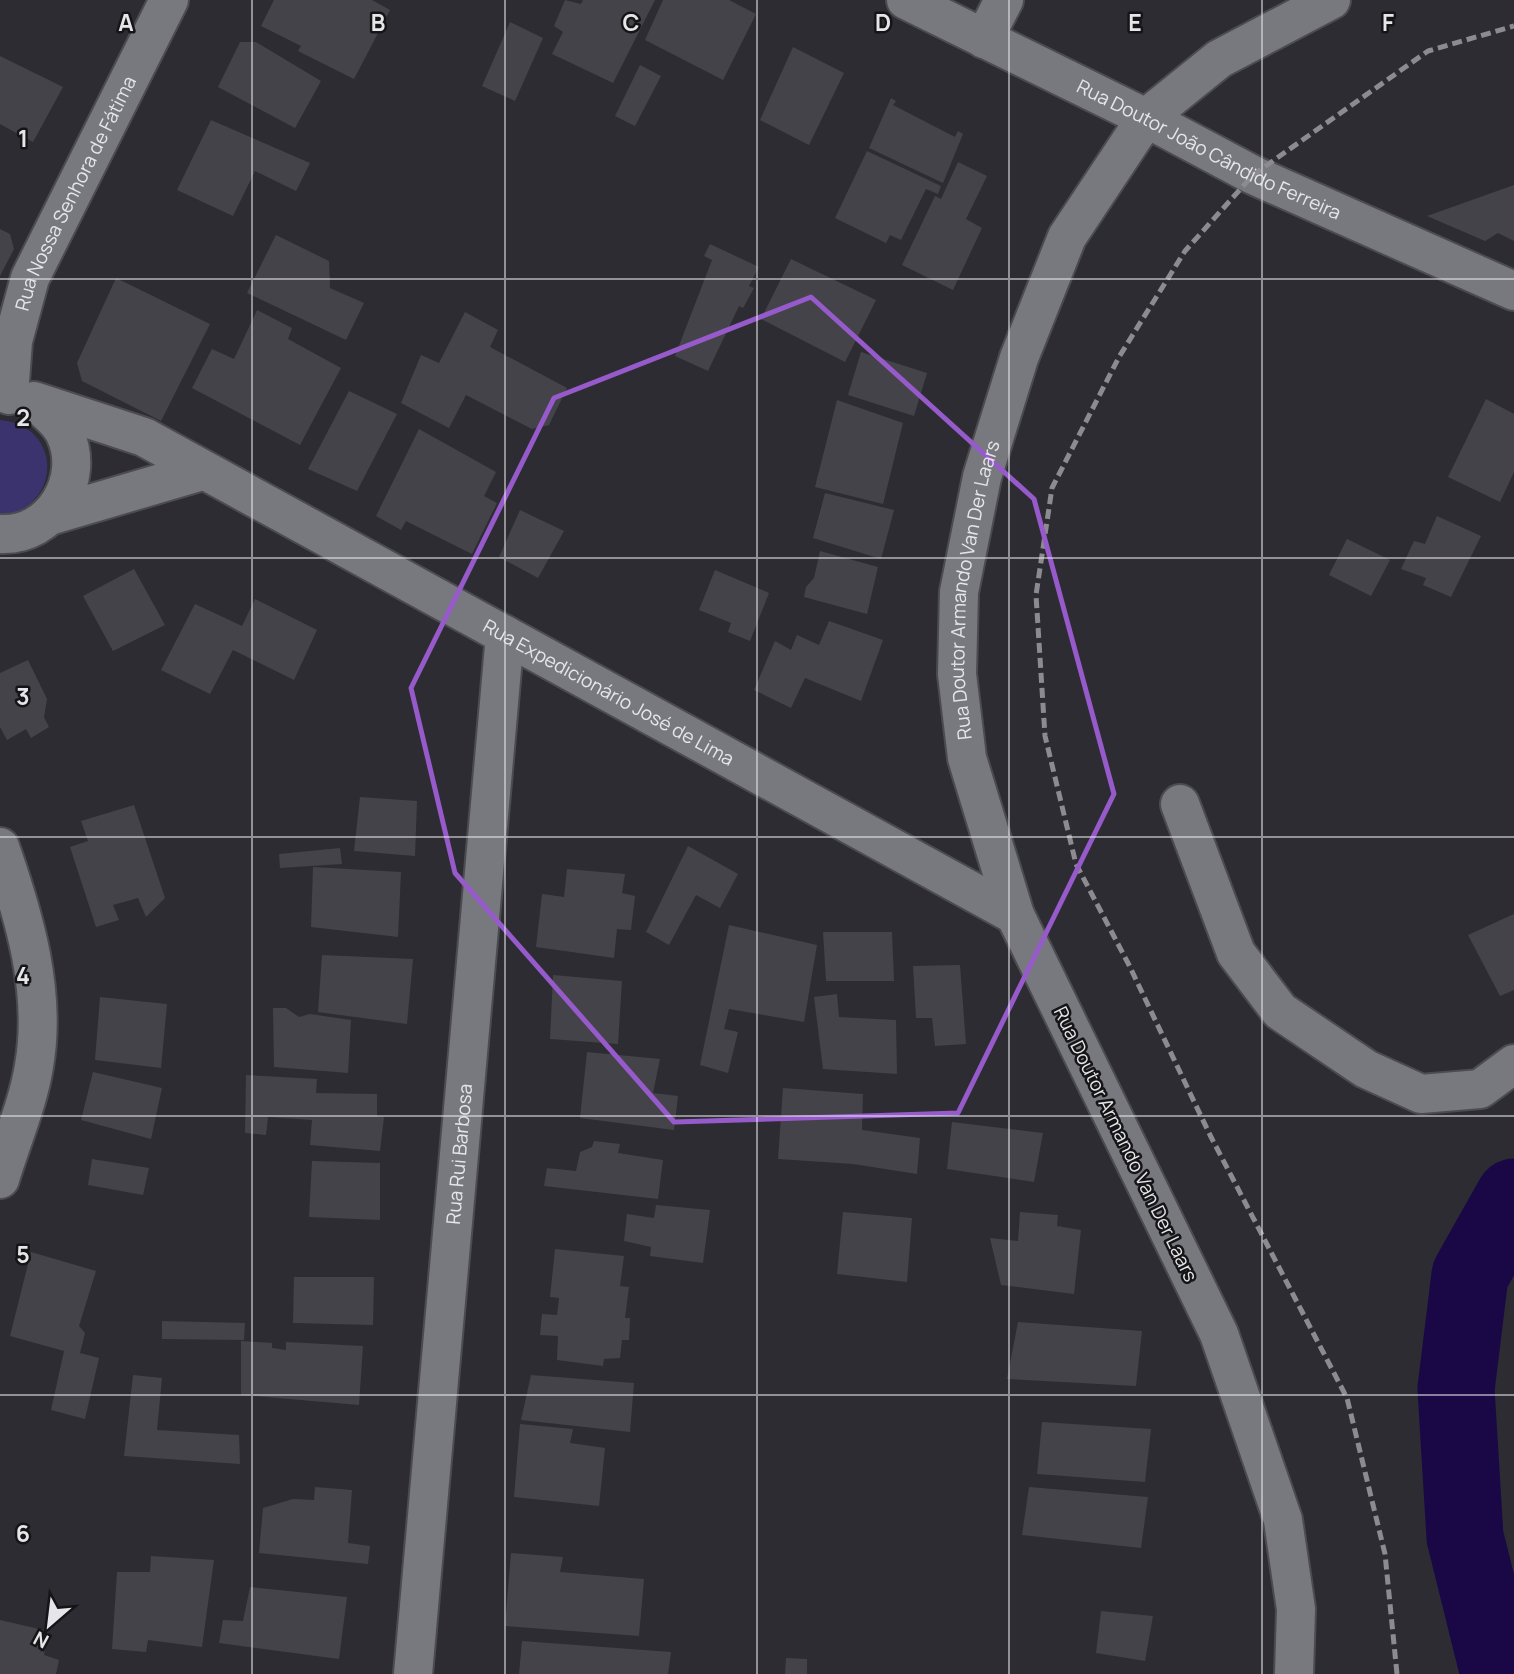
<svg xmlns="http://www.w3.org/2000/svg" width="1514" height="1674" viewBox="0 0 1514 1674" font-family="Manrope,sans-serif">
  <rect width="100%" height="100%" fill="#2c2c32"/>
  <path fill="#3b336d" d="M0,420C60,425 66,503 0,519Z"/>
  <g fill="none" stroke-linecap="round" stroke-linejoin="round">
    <path stroke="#190746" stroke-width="77" d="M1499,1674L1465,1537L1456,1389L1470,1275L1514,1197"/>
  </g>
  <g fill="#434349">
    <path d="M274,0H372L390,10L354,79L298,51L301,46L261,26Z"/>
    <path d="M565,0L581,4L583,0H655L613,83L552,54L563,32L554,26Z"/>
    <path d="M663,0H729L756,14L723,80L645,40Z"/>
    <path d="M510,22L543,38L515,101L482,86Z"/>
    <path d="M240,42H256L321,81L295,128L218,87Z"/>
    <path d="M793,47L844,73L809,145L760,120Z"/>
    <path d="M0,56L63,87L33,142L0,124Z"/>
    <path d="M640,65L661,76L635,126L615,116Z"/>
    <path d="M891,98L896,101L893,105L955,137L958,131L963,134L943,183L869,148Z"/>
    <path d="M211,120L310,163L296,191L255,171L233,216L177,190Z"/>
    <path d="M867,151L941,186L938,194L926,189L901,240L890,235L886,243L835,218Z"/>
    <path d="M958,162L987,176L966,219L982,228L953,290L902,265L935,196L941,199Z"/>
    <path d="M1514,185V241L1498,233L1485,241L1427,216Z"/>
    <path d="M0,229L10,234L14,249L0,276Z"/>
    <path d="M276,235L329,261L330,288L364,303L346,340L247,293Z"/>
    <path d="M710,244L759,267L749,286L754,288L743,308L739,306L708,371L675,356L712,260L704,256Z"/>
    <path d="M791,259L876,300L845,362L761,319Z"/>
    <path d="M116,278L210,324L161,421L82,381L77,363Z"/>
    <path d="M257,310L292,328L288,339L341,368L300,445L192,388L212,349L234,359Z"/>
    <path d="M465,312L498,330L490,347L567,388L549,425L532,429L466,395L449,428L401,403L421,355L439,363Z"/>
    <path d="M861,352L927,373L914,416L848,395Z"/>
    <path d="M349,391L397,414L357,491L308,469Z"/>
    <path d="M1486,399L1514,414V472L1500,502L1448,477Z"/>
    <path d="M837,400L903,423L883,504L815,487Z"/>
    <path d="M419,429L496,472L484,496L497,503L472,554L406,521L401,530L376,516Z"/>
    <path d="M825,493L894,510L881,559L813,538Z"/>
    <path d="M520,510L564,531L538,578L499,557Z"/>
    <path d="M1437,516L1481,536L1451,597L1423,585L1426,578L1401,569L1414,541L1425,544Z"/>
    <path d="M1347,539L1390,560L1371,596L1329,575Z"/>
    <path d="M820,551L878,567L867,614L804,597L806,587L814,578Z"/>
    <path d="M134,569L165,625L113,651L83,596Z"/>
    <path d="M715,570L769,593L750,641L728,632L731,623L699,610Z"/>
    <path d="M255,599L317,630L294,680L233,650L210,694L161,670L195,604L242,626Z"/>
    <path d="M829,621L883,640L861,701L805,678L791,708L754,690L775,641L791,650L797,635L819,645Z"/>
    <path d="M28,660L47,699L44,717L49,727L31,738L26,729L7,740L0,727V673Z"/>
    <path d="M360,797L417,801L415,856L354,851Z"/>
    <path d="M134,805L165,898L146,917L138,898L113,905L119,920L96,927L70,847L88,841L81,821Z"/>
    <path d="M688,846L738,874L720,908L696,895L669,945L646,932Z"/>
    <path d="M340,848L342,864L280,868L279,854Z"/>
    <path d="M313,867L401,872L398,937L311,927Z"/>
    <path d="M567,869L625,874L622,893L635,896L631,930L617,929L614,958L536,947L542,894L564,897Z"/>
    <path d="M1514,914V990L1500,996L1468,935Z"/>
    <path d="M729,925L817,945L804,1022L729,1009L724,1029L738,1032L728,1073L700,1065Z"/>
    <path d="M823,932H892L894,981H826Z"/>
    <path d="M322,955L413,959L407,1024L318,1012Z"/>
    <path d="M960,965L966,1044L935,1046L932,1018H916L913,966Z"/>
    <path d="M553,975L622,981L618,1044L550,1039Z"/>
    <path d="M837,994L839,1017L896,1020L897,1074L823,1069L814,997Z"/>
    <path d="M100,997L167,1004L161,1068L95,1060Z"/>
    <path d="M273,1008H286L299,1017L310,1014L351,1020L348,1073L274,1067Z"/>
    <path d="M587,1052L660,1059L653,1093L678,1096L674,1130L580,1118Z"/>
    <path d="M93,1072L162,1088L151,1139L81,1120Z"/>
    <path d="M246,1075L317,1079L316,1093L377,1094V1116L384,1117L380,1151L310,1145L312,1120L268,1117L266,1135L245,1133Z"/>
    <path d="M783,1088L863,1094L862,1130L920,1138L917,1174L853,1164L778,1159Z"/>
    <path d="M952,1122L1043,1133L1034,1182L947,1169Z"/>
    <path d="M594,1141L620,1144L618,1153L663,1160L658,1199L544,1186L547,1168L576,1171L580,1152L592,1147Z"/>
    <path d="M92,1159L149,1168L143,1195L88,1185Z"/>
    <path d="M312,1161L380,1163V1220L309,1217Z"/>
    <path d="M656,1205L710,1210L703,1263L650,1256L651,1247L624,1241L627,1214L654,1218Z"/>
    <path d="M843,1212L912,1218L907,1282L837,1274Z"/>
    <path d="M1020,1212L1058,1215L1057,1226L1081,1230L1074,1294L1001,1285L990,1238L1018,1241Z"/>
    <path d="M555,1249L624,1256L620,1286L629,1287L625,1318H630L629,1340H622L620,1358L604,1359L603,1366L557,1360L558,1336L540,1335L542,1314L557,1315L559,1298L550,1297Z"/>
    <path d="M31,1252L96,1271L79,1326L85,1333L80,1353L99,1358L85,1419L51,1410L64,1351L10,1336Z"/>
    <path d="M294,1277H374L373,1325L293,1323Z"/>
    <path d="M162,1321L245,1323L244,1340L162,1339Z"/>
    <path d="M1018,1322L1142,1331L1136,1386L1007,1379Z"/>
    <path d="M241,1341L272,1343V1348L286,1350V1342L363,1346L359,1405L241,1395Z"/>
    <path d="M133,1375L162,1378L157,1430L239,1435L240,1464L124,1456Z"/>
    <path d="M531,1375L634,1383L630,1432L521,1420Z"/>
    <path d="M1042,1422L1151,1429L1145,1482L1037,1474Z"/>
    <path d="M520,1424L573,1429L570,1443L605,1448L599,1506L514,1497Z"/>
    <path d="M315,1487L352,1490L348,1543L370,1546L368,1564L259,1553L263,1508L293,1499L314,1500Z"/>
    <path d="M1029,1487L1148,1497L1141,1548L1022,1535Z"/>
    <path d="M511,1553L563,1557L560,1572L644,1579L639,1636L505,1626Z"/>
    <path d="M151,1556L214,1560L202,1647L148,1640L146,1652L112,1649L117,1572H150Z"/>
    <path d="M250,1587L347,1597L339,1659L219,1643L223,1620L243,1621Z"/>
    <path d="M1101,1611L1153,1616L1145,1661L1096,1653Z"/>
    <path d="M0,1620L48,1631L44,1655L59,1660L56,1674H0Z"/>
    <path d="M522,1641L671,1652L668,1674H519Z"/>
    <path d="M786,1658L807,1659V1674H785Z"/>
  </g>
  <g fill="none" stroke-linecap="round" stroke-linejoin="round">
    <defs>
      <g id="street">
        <path id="s1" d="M906,0L1146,118L1253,175L1514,291"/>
        <path d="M984,39L1004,0"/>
        <path id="s2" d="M9,395L13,341L30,278L169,0"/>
        <path id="s3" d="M34,401L144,437L1015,915"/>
        <path d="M49,516L202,471"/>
        <path d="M0,534C52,537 86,479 65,434C59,421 46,411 35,402"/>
        <path d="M1180,804L1236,953L1280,1011L1366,1069L1421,1094L1480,1089L1514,1064"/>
        <path d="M0,847C24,916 47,992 34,1066C28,1104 11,1142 0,1179"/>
        <path id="s4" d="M413,1674L505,635"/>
      </g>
      <g id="secondary">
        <path id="s5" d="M1294,1674L1296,1609L1283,1520L1219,1334L1015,915L967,758L957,674L959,592L982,477L1019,358L1067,237L1146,118L1219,59L1331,0"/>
      </g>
    </defs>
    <use href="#street" stroke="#4b4b50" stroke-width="42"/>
    <use href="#secondary" stroke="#4b4b50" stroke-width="42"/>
    <use href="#street" stroke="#78787f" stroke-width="38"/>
    <use href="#secondary" stroke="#78787f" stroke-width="38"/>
    <path stroke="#8b8b90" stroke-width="5" stroke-dasharray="10 5" stroke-linecap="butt" d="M1397,1674L1385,1554L1347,1398L1210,1135L1129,965L1076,864L1045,736L1036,595L1052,488L1119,357L1185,251L1253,175L1428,51L1514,26"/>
  </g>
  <path fill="none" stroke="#965aca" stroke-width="5" stroke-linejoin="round" d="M811,297L1034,499L1114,794L958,1113L674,1122L455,873L411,688L554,398Z"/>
  <path fill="none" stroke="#e6e6ea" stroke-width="2" stroke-opacity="0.55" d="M252,0V1674M505,0V1674M757,0V1674M1009,0V1674M1262,0V1674M0,279H1514M0,558H1514M0,837H1514M0,1116H1514M0,1395H1514"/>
  <g text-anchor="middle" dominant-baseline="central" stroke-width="5" stroke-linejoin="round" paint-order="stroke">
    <g font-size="19" fill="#e6e6ea" stroke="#151517">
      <text stroke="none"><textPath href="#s1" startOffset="338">Rua Doutor João Cândido Ferreira</textPath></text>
      <text stroke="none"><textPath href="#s2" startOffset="215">Rua Nossa Senhora de Fátima</textPath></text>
      <text stroke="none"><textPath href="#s5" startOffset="1152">Rua Doutor Armando Van Der Laars</textPath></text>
      <text stroke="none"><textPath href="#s3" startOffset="646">Rua Expedicionário José de Lima</textPath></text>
      <text transform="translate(1126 1144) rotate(64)">Rua Doutor Armando Van Der Laars</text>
      <text stroke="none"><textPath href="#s4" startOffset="522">Rua Rui Barbosa</textPath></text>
    </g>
  </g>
  <g font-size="23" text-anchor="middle" font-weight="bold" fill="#e6e6ea" stroke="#151517" stroke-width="5" stroke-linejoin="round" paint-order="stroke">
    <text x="126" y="31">A</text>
    <text x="378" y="31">B</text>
    <text x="631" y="31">C</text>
    <text x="883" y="31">D</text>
    <text x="1135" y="31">E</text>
    <text x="1388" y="31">F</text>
    <text x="23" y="147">1</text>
    <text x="23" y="426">2</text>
    <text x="23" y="705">3</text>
    <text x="23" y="984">4</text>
    <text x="23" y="1263">5</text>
    <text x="23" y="1542">6</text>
  </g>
  <g transform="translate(49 1625) rotate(208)" stroke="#151517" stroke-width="5" paint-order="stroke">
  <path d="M0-5L12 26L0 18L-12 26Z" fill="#e6e6ea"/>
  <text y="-10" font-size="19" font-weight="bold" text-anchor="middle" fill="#e6e6ea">N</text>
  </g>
</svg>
